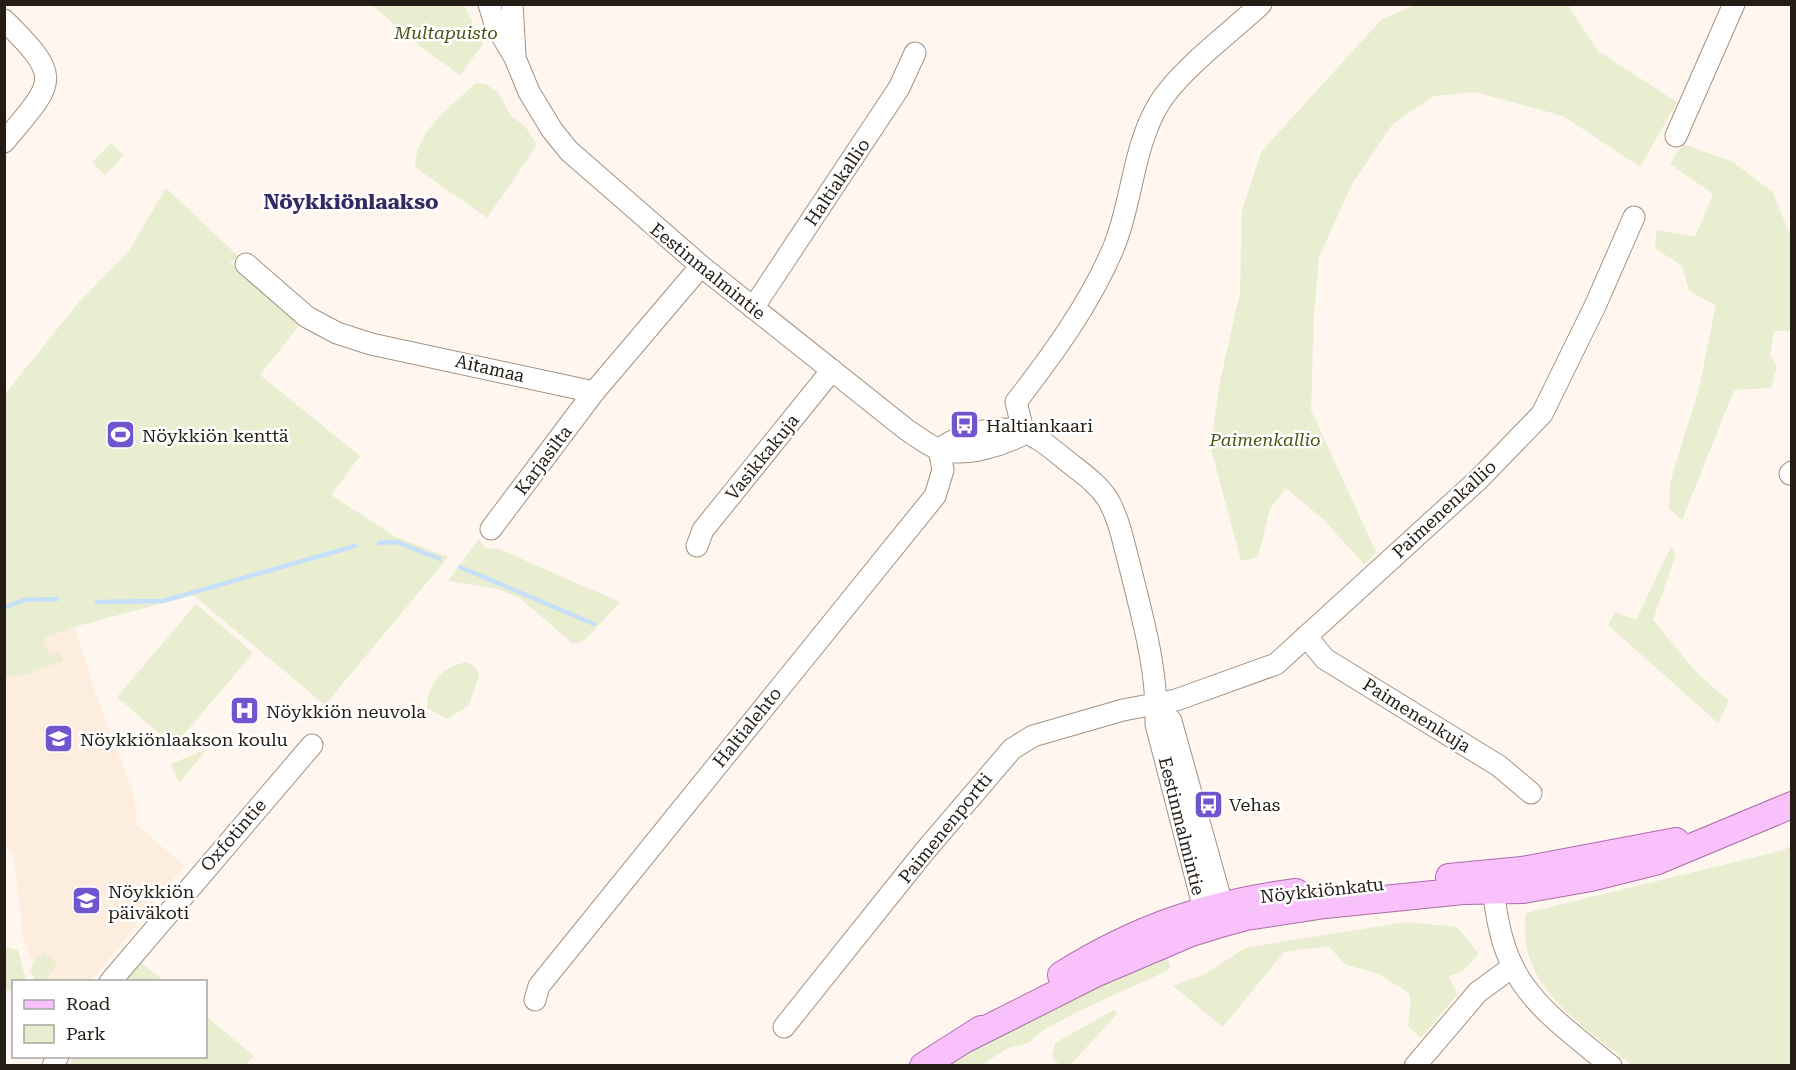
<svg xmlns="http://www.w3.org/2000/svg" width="1796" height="1070" viewBox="0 0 1796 1070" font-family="'Roboto Serif',serif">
  <rect width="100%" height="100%" fill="#fef6ef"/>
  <path fill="#fdeddf" d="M75,627L93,686L133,792L137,825L184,866L91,981H40L23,936L14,856L5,844V645Z"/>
  <g fill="#e9eed1">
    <path d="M372,5H464L483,44L460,75L423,49Z"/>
    <path d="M1415,5H1568L1598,51L1677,102L1640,167L1563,116L1475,92L1433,96L1392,125L1352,184L1319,257L1314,314L1311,410L1376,552L1364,564L1323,519L1286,488L1270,509L1258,557L1241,561L1210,445L1221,377L1240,292L1242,211L1261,152L1381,20Z"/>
    <path d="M475,83L486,84L499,94L511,116L525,126L537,145L487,218L415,167C417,128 450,109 475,83Z"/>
    <path d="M111,143L124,155L105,175L92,162Z"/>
    <path d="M1683,144L1731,161L1772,191L1791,237V331H1774L1770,356L1777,366L1771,388L1734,390L1682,520L1669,509L1670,483L1699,388L1716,305L1689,291L1682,266L1655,248L1657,230L1695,237L1713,194L1670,164Z"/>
    <path d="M166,188L238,256L230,263L301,323L260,375L360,456L331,495L396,537L448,557L325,705L193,595L70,628L43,639L49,656L60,652L63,661L21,676H5V394L79,302L129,251Z"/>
    <path d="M479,539L485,548L499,549L620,602L586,639L579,643H572L520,598L497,589L448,581Z"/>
    <path d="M1671,547L1676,554L1653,620L1696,672L1729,701L1718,723L1608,625L1615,612L1636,620Z"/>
    <path d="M196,604L253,653L174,746L117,697Z"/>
    <path d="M467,662L476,668L479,676L469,705L448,719L427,708C427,683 442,667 467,662Z"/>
    <path d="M207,749L206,750L179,783L171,764Z"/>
    <path d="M1791,845V1065H1632C1582,1025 1515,985 1526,913L1784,850Z"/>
    <path d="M1405,922L1457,927L1479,954L1462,972L1449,976L1457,995L1421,1038L1408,1026L1411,1003L1409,993L1377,973L1346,965L1328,946L1284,952L1223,1027L1173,986L1205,974L1245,948Z"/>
    <path d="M4,947L18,950L26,981L14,982L13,990L8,991L5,988Z"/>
    <path d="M44,952L57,965L45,981H36L30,971L33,963Z"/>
    <path d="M1164,957L1170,963V968L1165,972L1085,1008L1045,1029L1028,1043L1008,1048L982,1065L946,1066C1015,1021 1088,988 1164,957Z"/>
    <path d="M139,961L164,981L121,982Z"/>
    <path d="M1114,1010L1117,1014L1070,1065H1059L1052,1056L1055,1043Z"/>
    <path d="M206,1016L254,1056L245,1065H71V1057L206,1056Z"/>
  </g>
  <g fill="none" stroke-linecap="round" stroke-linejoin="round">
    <g stroke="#c7dff9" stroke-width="4.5">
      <path d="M379,543L397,542L440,559"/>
      <path d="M460,567L594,624"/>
      <path d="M97,602L163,601L355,546"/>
      <path d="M4,608L24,600L57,599"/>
    </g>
    <defs>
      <g id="minor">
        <path d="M489,4L495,24L515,58L529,92L552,130L569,151L701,266L907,430C917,436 928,446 939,449C965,458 1002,445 1024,434"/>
        <path d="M512,4L515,55"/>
        <path d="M4,20C64,79 55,81 4,142"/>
        <path d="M1676,136L1734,4"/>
        <path d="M246,264L307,317L337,333L371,344L594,392L701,266"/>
        <path d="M753,308L899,88L915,53"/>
        <path d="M1024,434L1016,402C1053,354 1089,305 1113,249C1133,202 1132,147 1160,102C1181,69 1231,32 1261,4"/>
        <path d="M939,449C966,431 1008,420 1038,439C1048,445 1058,454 1067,461C1082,473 1097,483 1107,498C1119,518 1123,541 1129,563C1142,616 1158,670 1156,724L1204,909L1213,921"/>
        <path d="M1790,474L1792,472"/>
        <path d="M491,529L594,392"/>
        <path d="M697,546L703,530L832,370"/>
        <path d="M1306,636L1325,659L1499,766L1531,793"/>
        <path d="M1157,704L1171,721L1222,904L1219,919"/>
        <path d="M1492,875C1500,982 1532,1002 1611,1066"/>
        <path d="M110,982L312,745"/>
        <path d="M535,1000L539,986L935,496L943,470L939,449"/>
        <path d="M784,1027L924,852L1012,749L1033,736L1123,710L1176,700L1276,664L1479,479L1542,414L1596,304L1634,217"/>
        <path d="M53,1066L58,1056"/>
        <path d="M1415,1066L1478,992L1511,968"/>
      </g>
      <g id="major">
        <path d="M1449,877L1522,870L1676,841"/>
        <path d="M1061,975C1136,928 1208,903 1296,892"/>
        <path d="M968,1038L1097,973L1191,933L1217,925L1246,917L1325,905L1463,891L1523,890L1591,878L1655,862L1792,805"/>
        <path d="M923,1066L981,1029"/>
      </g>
    </defs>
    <use href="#minor" stroke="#a59281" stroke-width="23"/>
    <use href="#major" stroke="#ac6da9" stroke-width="28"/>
    <use href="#minor" stroke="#fff" stroke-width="21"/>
    <use href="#major" stroke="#f9c1fb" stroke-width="26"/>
  </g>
  <defs>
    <symbol id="bus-square" viewBox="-11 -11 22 22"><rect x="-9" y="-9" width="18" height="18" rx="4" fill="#7055ce" stroke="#fff"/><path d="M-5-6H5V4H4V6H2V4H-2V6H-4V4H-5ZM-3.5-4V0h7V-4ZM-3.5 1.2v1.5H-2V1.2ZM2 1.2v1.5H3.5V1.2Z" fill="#fff"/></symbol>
    <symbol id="stadium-square" viewBox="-11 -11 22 22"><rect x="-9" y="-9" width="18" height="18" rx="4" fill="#7055ce" stroke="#fff"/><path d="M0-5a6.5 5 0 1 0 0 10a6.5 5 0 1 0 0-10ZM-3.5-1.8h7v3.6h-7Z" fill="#fff"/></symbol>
    <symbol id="hospital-square" viewBox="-11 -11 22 22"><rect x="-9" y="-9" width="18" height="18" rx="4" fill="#7055ce" stroke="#fff"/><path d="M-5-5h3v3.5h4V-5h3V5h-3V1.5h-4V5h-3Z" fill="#fff"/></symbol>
    <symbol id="school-square" viewBox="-11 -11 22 22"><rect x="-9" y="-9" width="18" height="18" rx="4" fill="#7055ce" stroke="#fff"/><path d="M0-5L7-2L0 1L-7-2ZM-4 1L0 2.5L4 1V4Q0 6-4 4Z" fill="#fff"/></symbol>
  </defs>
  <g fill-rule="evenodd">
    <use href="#bus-square" x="948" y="408" width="33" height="33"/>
    <use href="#stadium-square" x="104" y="418" width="33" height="33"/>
    <use href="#hospital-square" x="228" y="694" width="33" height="33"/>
    <use href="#school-square" x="42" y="722" width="33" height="33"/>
    <use href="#bus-square" x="1192" y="788" width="33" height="33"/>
    <use href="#school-square" x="70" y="884" width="33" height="33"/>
  </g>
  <g text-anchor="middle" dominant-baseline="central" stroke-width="5" stroke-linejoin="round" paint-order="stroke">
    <g font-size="18" font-style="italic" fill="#4e5415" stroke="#fff">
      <text x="446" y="32">Multapuisto</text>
      <text x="1265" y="439">Paimenkallio</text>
    </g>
    <g font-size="18" fill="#241d16" stroke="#fff">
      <text transform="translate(837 182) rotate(-56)">Haltiakallio</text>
      <text transform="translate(708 271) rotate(39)">Eestinmalmintie</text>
      <text transform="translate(490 368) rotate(13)">Aitamaa</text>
      <text transform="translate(762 457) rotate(-51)">Vasikkakuja</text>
      <text transform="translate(543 460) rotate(-53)">Karjasilta</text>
      <text transform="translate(1444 509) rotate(-43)">Paimenenkallio</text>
      <text transform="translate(1417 715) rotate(32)">Paimenenkuja</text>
      <text transform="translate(747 727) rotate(-51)">Haltialehto</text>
      <text transform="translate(1182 826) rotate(76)">Eestinmalmintie</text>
      <text transform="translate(945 828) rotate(-51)">Paimenenportti</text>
      <text transform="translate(233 835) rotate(-49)">Oxfotintie</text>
      <text transform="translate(1322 890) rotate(-6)">Nöykkiönkatu</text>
    </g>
    <g font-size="18" fill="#241d16" stroke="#fff" text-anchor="start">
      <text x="986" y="425">Haltiankaari</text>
      <text x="142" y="435">Nöykkiön kenttä</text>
      <text x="266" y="711">Nöykkiön neuvola</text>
      <text x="80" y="739">Nöykkiönlaakson koulu</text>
      <text x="1229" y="804">Vehas</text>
      <text x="108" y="891">Nöykkiön<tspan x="108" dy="21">päiväkoti</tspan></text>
    </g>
    <g font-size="21" font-weight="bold" fill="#352964" stroke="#fff">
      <text x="351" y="202">Nöykkiönlaakso</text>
    </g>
  </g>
  <rect width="1796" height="1070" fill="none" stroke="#241d16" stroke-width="12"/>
  <rect x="12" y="980" width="195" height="78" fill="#ffffff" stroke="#a7a5a2" stroke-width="1.5"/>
  <rect x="24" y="1000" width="30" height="9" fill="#f9c1fb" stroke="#a7a5a2" stroke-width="1.5"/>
  <text x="66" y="1010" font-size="18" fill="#241d16">Road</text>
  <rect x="24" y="1025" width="30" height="18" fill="#e9eed1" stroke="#a7a5a2" stroke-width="1.5"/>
  <text x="66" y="1040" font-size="18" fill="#241d16">Park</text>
</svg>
